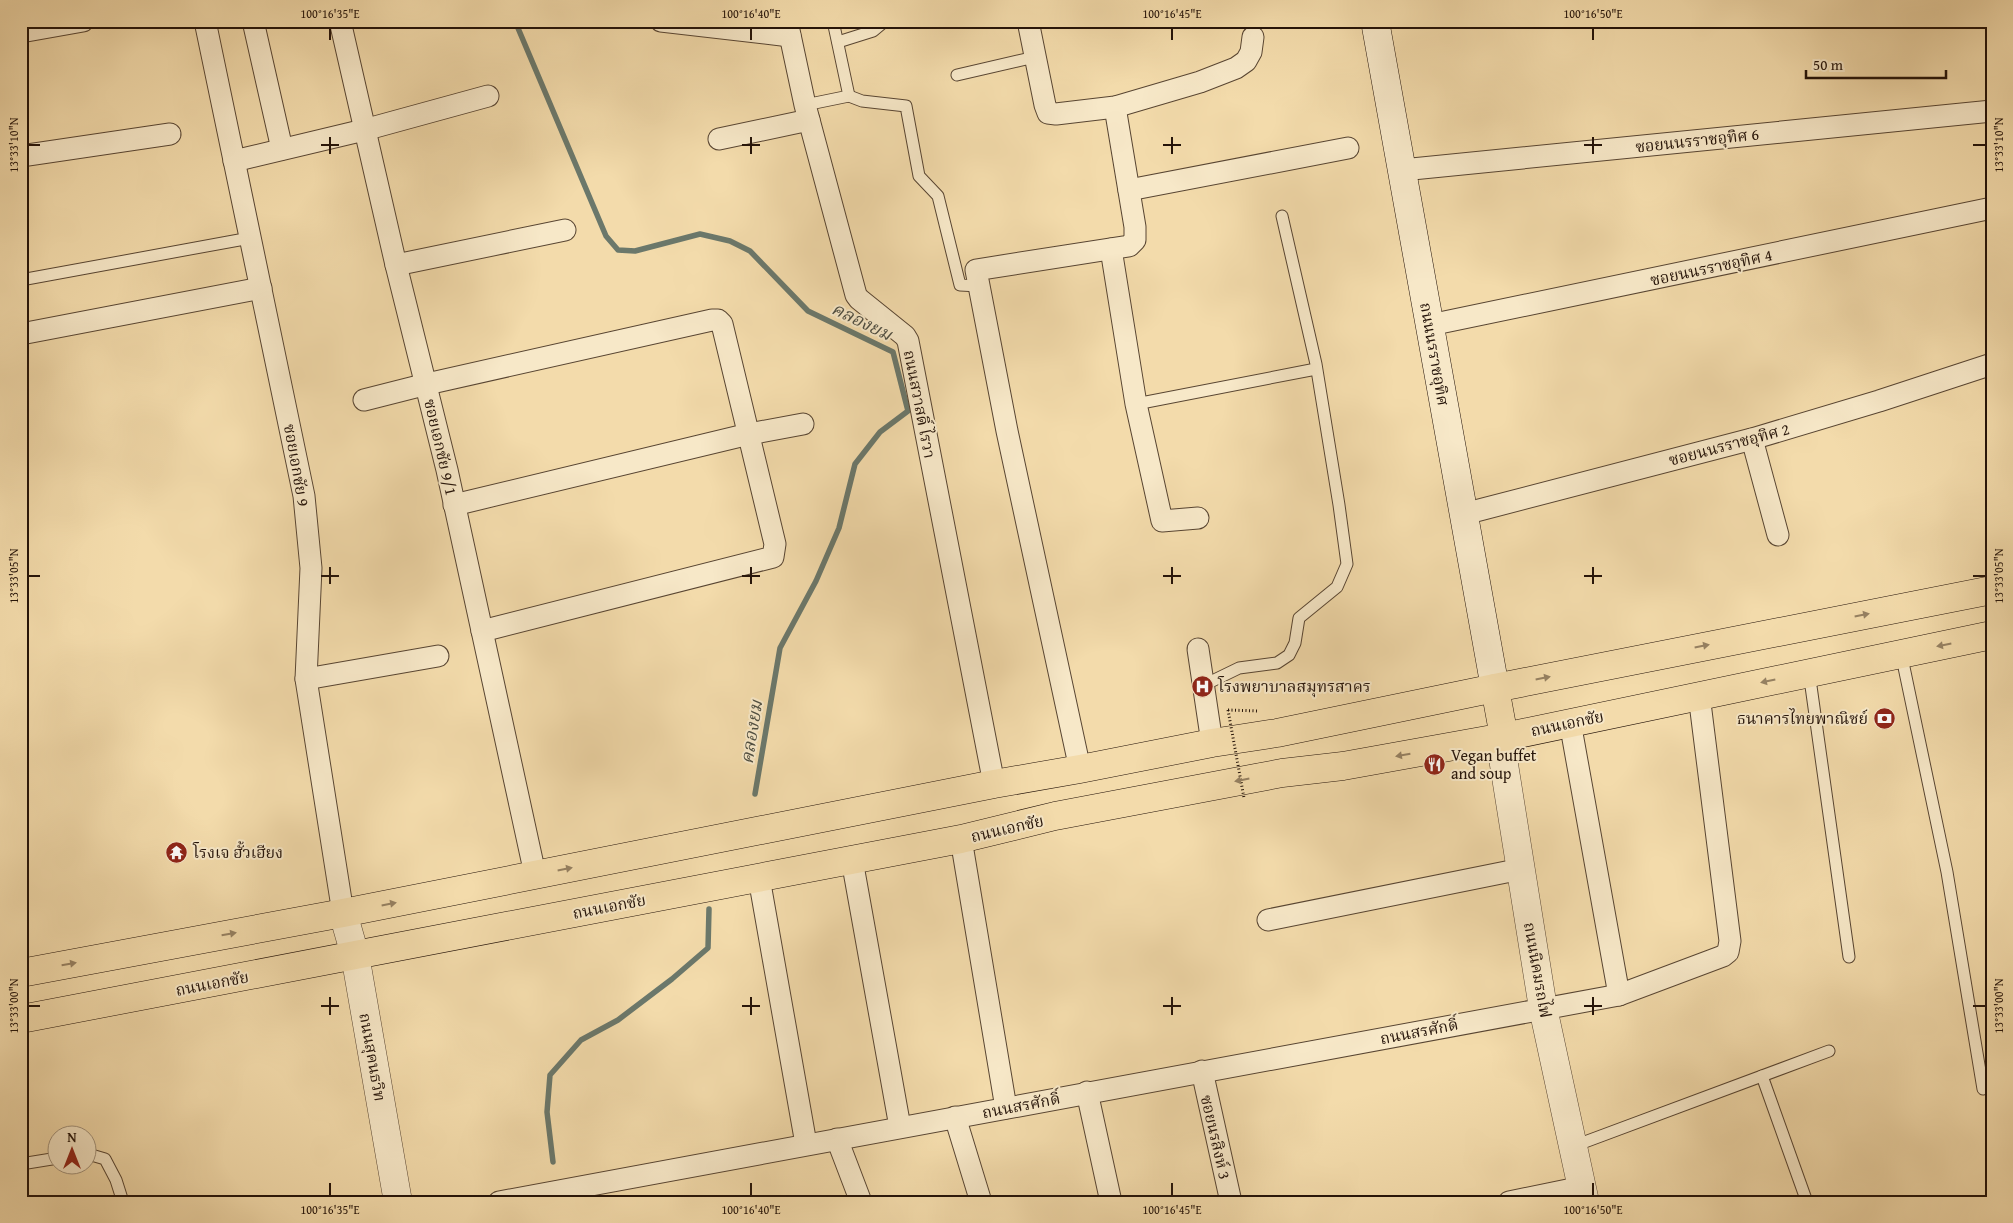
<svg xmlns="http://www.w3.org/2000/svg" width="2013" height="1223" viewBox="0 0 2013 1223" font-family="'Gentium Book Plus','Noto Serif Thai',serif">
  <rect width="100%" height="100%" fill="#f3dbab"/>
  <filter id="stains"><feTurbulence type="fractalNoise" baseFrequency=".004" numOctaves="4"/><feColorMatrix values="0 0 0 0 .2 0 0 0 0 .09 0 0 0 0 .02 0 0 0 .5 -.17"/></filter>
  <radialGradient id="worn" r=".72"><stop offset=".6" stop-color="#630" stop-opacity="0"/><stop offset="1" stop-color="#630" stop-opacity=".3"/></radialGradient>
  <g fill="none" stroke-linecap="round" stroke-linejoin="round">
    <g stroke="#6b786b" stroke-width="5.5">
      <path d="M515,21L606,236L618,250L635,251L700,234L730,241L750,251L808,311L893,352L908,411L880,432L855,464L839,528L816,581L780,648L755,794"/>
      <path d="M553,1162L547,1112L550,1075L581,1040L618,1020L672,979L708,948L709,909"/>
    </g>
    <defs>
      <g id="service">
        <path d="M838,42L873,31L885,21"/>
        <path d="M957,75L1035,57"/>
        <path d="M849,96L862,101L906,106L919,176L938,196L960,285L979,286"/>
        <path d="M805,105L849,96L833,21"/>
        <path d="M21,280L250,238"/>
        <path d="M1136,404L1316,369"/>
        <path d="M1901,653L1947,872L1983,1089"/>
        <path d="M1809,672L1849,957"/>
        <path d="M1204,685L1239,668L1277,663L1289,655L1295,643L1299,618L1337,587L1347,564L1339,505L1316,364L1282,216"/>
        <path d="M1762,1076L1807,1202"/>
        <path d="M1574,1146L1829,1051"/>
        <path d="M88,1154L105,1159L116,1180L123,1202"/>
        <path d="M21,1164L58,1158"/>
        <path d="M1988,1202L1992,1200"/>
      </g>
      <g id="minor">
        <path d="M205,21L304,496L311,568L306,679L343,913"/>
        <path d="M253,21L282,149"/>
        <path d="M340,21L396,265L447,470L535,874"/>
        <path d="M661,21L790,36"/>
        <path d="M787,21L805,105L856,295L859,299L905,336L908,341L994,784"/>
        <path d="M1028,21L1045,105L1048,113L1056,114L1115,107L1200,82L1236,68L1246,61L1251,52L1253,37"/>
        <path d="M21,32L83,21"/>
        <path d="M719,139L809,120"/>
        <path d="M21,156L170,134"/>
        <path d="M234,161L364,130L488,96"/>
        <path d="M1402,170L1992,111"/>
        <path d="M1129,190L1348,148"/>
        <path d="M1111,249L1136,404L1162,521L1198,518"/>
        <path d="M396,265L565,230"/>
        <path d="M1430,325L1992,208"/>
        <path d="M21,334L261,288"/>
        <path d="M364,400L427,384L712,320H718L722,324L775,544L773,557L482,631"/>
        <path d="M1752,439L1778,535"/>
        <path d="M454,505L749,434L803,424"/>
        <path d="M1464,514L1752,439L1879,401L1992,364"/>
        <path d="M1198,649L1212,743"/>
        <path d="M306,679L438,656"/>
        <path d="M1570,722L1619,995"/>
        <path d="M1080,769L1007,431L976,270L1129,246L1135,240V227L1115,107"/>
        <path d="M961,839L1006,1108"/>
        <path d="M852,860L900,1127"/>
        <path d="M759,878L806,1144"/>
        <path d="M1268,920L1521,869"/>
        <path d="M1202,1071L1231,1202"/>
        <path d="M1087,1092L1111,1202"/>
        <path d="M955,1117L981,1202"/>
        <path d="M837,1139L861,1202"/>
        <path d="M499,1202L1619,995L1723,956L1728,952L1730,941L1699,695"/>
        <path d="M1509,1202L1582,1187"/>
      </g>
      <g id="tertiary">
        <path d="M1504,737L1502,752L1543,1008L1585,1202"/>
        <path d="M343,913L355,955L398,1202"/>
      </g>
      <path id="secondary" d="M1375,21L1495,688"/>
      <g id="primary">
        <path d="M1495,688L1504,737"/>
        <path d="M21,973L343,913L994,784L1080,769L1212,743L1277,733L1495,688L1992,590"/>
        <path d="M21,1019L961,839L1055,816L1282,773L1343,766L1504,737L1992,635"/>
      </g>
    </defs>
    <use href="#service" stroke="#584532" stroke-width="13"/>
    <use href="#minor" stroke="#584532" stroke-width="23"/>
    <use href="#tertiary" stroke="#584532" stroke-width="29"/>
    <use href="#secondary" stroke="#241309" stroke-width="29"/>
    <use href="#primary" stroke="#241309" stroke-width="29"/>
    <path stroke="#241309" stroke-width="3" stroke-dasharray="1 2.5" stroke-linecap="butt" d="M1228,710L1258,711"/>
    <use href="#service" stroke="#f7e8c8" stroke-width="11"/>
    <use href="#minor" stroke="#f7e8c8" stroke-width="21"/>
    <use href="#tertiary" stroke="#f7e8c8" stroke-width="28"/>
    <use href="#secondary" stroke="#f7e8c8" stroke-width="28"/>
    <use href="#primary" stroke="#f3dbab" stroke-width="28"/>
    <path stroke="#241309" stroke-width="3" stroke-dasharray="1 2.5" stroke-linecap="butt" d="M1228,710L1244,798"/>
  </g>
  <defs><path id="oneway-solid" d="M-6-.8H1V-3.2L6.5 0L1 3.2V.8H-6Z" transform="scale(1.25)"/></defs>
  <g fill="#968162">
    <use href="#oneway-solid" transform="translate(1862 615) rotate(-11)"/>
    <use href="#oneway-solid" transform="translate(1944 645) rotate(169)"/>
    <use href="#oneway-solid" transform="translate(1702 646) rotate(-11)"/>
    <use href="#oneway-solid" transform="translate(1543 678) rotate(-11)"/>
    <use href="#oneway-solid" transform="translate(1768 681) rotate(168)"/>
    <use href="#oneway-solid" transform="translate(1403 755) rotate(170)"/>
    <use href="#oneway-solid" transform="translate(1242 780) rotate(169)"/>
    <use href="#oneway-solid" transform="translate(565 869) rotate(-11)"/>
    <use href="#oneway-solid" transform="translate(389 904) rotate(-11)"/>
    <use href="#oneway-solid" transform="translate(229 934) rotate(-10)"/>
    <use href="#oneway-solid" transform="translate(69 964) rotate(-10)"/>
  </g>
  <path fill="none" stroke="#241309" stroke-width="2" d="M330,28V40M751,28V40M1172,28V40M1593,28V40M330,137V154M751,137V154M1172,137V154M1593,137V154M28,145H40M321,145H339M742,145H760M1163,145H1181M1584,145H1602M1973,145H1986M330,567V584M751,567V584M1172,567V584M1593,567V584M28,576H40M321,576H339M742,576H760M1163,576H1181M1584,576H1602M1973,576H1986M330,997V1015M751,997V1015M1172,997V1015M1593,997V1015M28,1006H40M321,1006H339M742,1006H760M1163,1006H1181M1584,1006H1602M1973,1006H1986M330,1183V1196M751,1183V1196M1172,1183V1196M1593,1183V1196"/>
  <defs>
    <symbol id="hospital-disc" viewBox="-11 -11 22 22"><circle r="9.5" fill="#8f2418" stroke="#f7e8c8"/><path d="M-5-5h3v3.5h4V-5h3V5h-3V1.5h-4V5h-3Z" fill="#fff"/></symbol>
    <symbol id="bank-disc" viewBox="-11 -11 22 22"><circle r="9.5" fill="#8f2418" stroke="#f7e8c8"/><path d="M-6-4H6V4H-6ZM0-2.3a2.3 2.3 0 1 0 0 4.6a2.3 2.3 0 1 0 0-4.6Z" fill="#fff"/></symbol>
    <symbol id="restaurant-disc" viewBox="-11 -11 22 22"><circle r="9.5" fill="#8f2418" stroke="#f7e8c8"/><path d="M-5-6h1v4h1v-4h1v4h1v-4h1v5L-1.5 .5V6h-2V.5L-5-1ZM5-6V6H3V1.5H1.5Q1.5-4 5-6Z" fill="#fff"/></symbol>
    <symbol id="temple-disc" viewBox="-11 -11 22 22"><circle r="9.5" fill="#8f2418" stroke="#f7e8c8"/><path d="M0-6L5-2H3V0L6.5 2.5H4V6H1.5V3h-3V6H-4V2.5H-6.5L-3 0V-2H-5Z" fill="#fff"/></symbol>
  </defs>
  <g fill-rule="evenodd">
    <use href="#hospital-disc" x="1190" y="674" width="25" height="25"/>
    <use href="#bank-disc" x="1872" y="706" width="25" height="25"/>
    <use href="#restaurant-disc" x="1422" y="752" width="25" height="25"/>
    <use href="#temple-disc" x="164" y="840" width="25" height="25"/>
  </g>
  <g text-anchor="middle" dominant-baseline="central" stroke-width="4" stroke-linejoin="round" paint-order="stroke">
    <g font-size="16" fill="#241309" stroke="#f7e8c8">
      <text transform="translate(1697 140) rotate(-6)">ซอยนนรราชอุทิศ 6</text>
      <text transform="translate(1711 267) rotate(-12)">ซอยนนรราชอุทิศ 4</text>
      <text transform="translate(1435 354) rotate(80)">ถนนนรราชอุทิศ</text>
      <text transform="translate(920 404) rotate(79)">ถนนสวาสดิ์ ไรวา</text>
      <text transform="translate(1729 444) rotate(-15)">ซอยนนรราชอุทิศ 2</text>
      <text transform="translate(441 447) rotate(77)">ซอยเอกชัย 9/1</text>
      <text transform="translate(297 465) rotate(80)">ซอยเอกชัย 9</text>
      <text transform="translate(1567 723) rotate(-12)">ถนนเอกชัย</text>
      <text transform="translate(1007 828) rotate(-13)">ถนนเอกชัย</text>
      <text transform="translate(609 906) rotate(-11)">ถนนเอกชัย</text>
      <text transform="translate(1538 970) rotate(80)">ถนนนิคมรถไฟ</text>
      <text transform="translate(212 983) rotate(-11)">ถนนเอกชัย</text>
      <text transform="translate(1419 1031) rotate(-11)">ถนนสรศักดิ์</text>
      <text transform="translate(373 1057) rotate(80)">ถนนสุคนธวิท</text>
      <text transform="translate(1021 1105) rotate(-11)">ถนนสรศักดิ์</text>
      <text transform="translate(1216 1137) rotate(77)">ซอยนรสิงห์ 3</text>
    </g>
    <g font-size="16" fill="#241309" stroke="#f7e8c8" text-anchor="start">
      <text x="1218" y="686">โรงพยาบาลสมุทรสาคร</text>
      <text x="1868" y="718" text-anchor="end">ธนาคารไทยพาณิชย์</text>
      <text x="1451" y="755">Vegan buffet<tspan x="1451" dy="18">and soup</tspan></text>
      <text x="193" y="852">โรงเจ ฮั้วเฮียง</text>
    </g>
    <g font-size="18" font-style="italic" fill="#4e4e42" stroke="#f7e8c8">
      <text transform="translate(862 321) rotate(26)">คลองยม</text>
      <text transform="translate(751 732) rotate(-81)">คลองยม</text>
    </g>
  </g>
  <rect width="2013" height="1223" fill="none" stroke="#f3dbab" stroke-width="55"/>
  <g transform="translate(72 1150)"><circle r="24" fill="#f7e8c8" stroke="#a3937c"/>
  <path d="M0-4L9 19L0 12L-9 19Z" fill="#8f2418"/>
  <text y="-8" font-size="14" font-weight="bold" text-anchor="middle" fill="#241309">N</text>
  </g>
  <path d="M1806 70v8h140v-8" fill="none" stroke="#241309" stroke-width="2.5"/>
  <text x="1813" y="70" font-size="15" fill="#241309" stroke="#f7e8c8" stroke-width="4" paint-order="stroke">50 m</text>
  <rect x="28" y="28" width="1958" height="1168" fill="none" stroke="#241309" stroke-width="2"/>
  <g font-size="12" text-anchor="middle" fill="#241309">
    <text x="330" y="18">100°16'35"E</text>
    <text x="751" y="18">100°16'40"E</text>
    <text x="1172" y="18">100°16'45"E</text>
    <text x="1593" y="18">100°16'50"E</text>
    <text transform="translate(14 145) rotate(-90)" y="4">13°33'10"N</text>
    <text transform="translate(1999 145) rotate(-90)" y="4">13°33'10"N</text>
    <text transform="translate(14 576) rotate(-90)" y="4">13°33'05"N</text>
    <text transform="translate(1999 576) rotate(-90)" y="4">13°33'05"N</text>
    <text transform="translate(14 1006) rotate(-90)" y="4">13°33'00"N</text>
    <text transform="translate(1999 1006) rotate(-90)" y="4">13°33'00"N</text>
    <text x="330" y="1214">100°16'35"E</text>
    <text x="751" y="1214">100°16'40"E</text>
    <text x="1172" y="1214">100°16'45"E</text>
    <text x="1593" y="1214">100°16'50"E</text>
  </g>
  <rect width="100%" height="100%" filter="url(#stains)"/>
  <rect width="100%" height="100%" fill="url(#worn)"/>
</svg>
